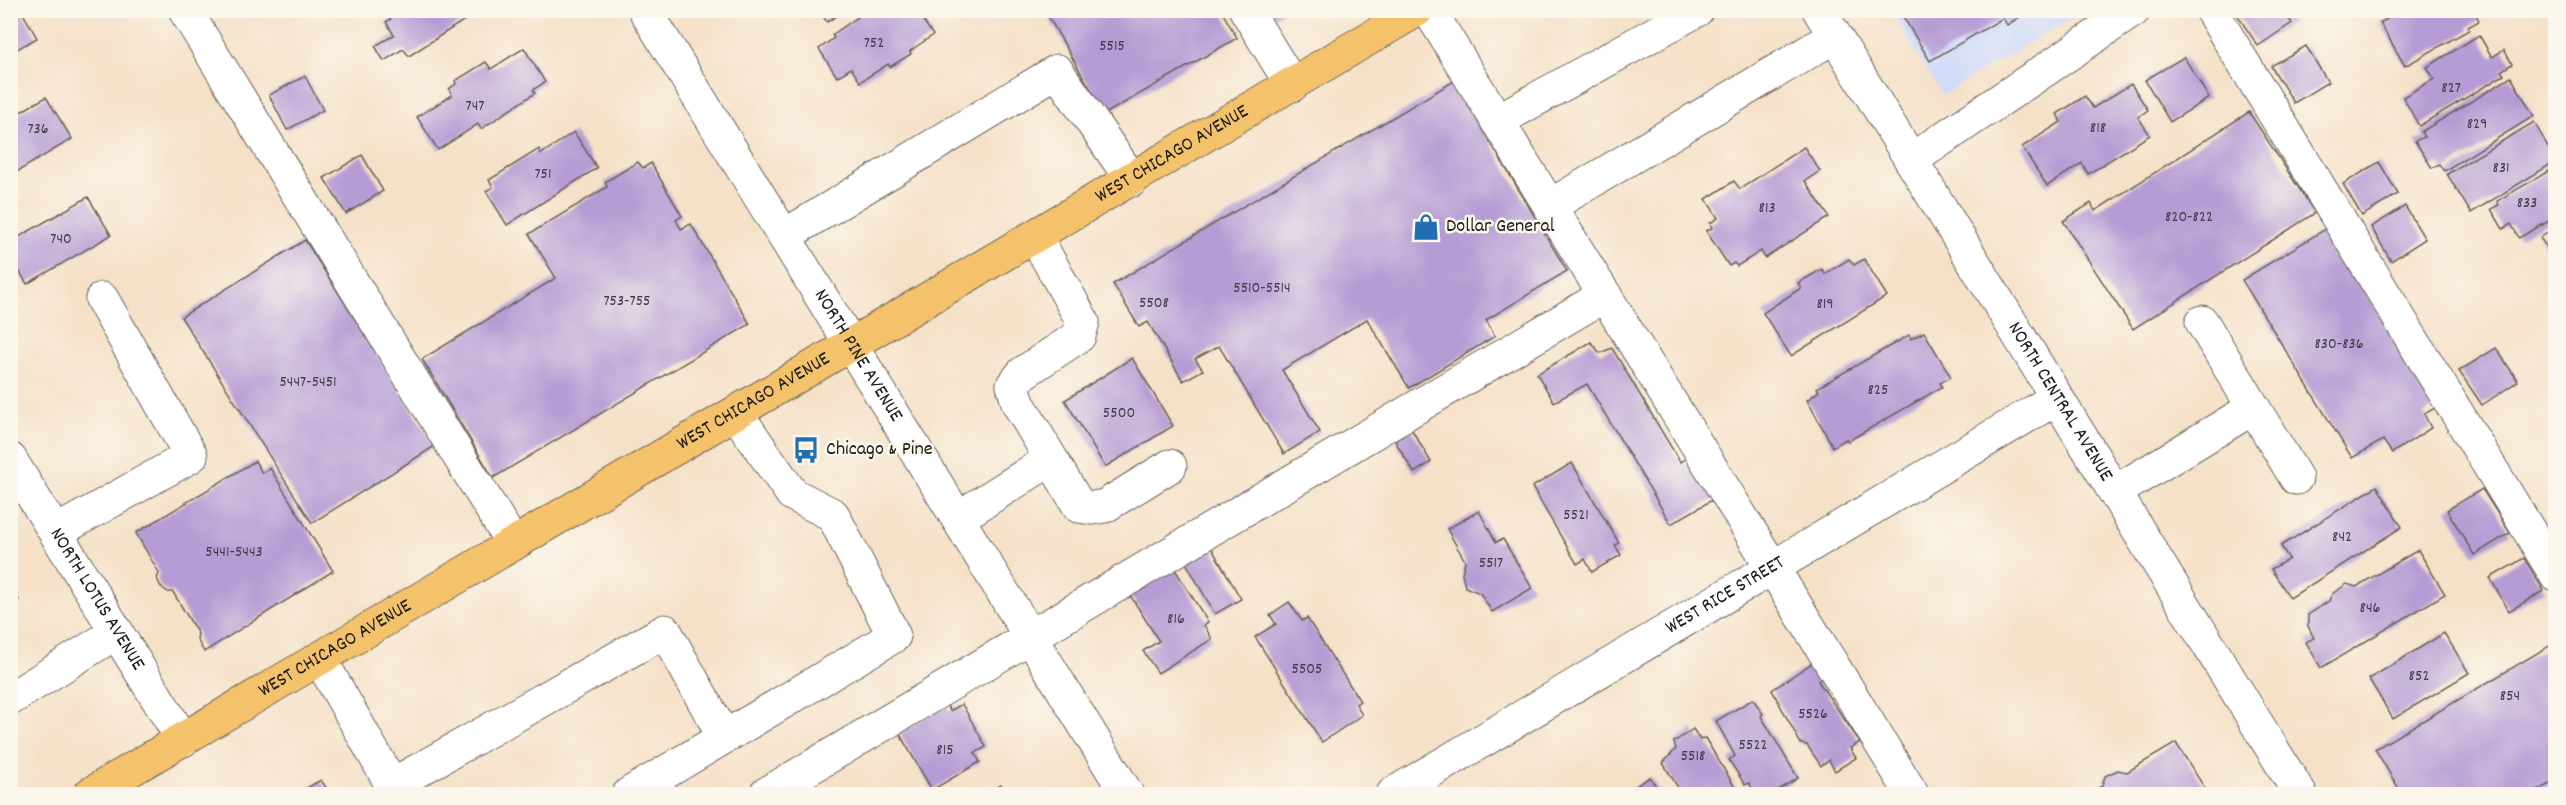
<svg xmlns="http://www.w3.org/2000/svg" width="2566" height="805" viewBox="0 0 2566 805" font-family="Dekko,sans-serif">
  <rect width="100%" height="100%" fill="#fbf7ec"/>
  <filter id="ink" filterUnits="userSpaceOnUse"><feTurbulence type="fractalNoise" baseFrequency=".0167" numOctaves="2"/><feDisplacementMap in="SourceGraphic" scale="12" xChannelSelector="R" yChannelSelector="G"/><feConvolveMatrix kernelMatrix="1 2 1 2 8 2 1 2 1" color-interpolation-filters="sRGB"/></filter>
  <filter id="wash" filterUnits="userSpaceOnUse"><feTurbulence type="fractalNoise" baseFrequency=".008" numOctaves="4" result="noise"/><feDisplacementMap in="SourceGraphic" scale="24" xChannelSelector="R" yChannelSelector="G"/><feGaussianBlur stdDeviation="1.35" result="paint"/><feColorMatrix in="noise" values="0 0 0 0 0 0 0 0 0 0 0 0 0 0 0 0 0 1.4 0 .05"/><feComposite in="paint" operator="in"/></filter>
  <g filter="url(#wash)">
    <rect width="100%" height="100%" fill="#f5e1c8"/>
    <path fill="#d0daf9" d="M1891,11H2083L1942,95Z"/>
    <g id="blocks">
      <g fill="#b59cd4">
        <path d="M10,10H21L37,38L10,53Z"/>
        <path d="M385,10H480L409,56L403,49L384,61L375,46L394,35L386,22L391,19Z"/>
        <path d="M819,10H846L827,22Z"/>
        <path d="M868,10H916L933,35L910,51L911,54L890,67L888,64L860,82L851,68L837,77L819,49L834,38L832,35Z"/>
        <path d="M1049,10H1221L1237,38L1105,114L1049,18L1052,16Z"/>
        <path d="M1272,10H1286L1275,17Z"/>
        <path d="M1899,10H2031L2007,25L2003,18L1930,61Z"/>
        <path d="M2239,10H2283L2292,23L2258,46L2236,13Z"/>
        <path d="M2402,10H2474L2479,21L2468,27L2469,30L2405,66L2380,23Z"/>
        <path d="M2479,35L2492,57L2504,50L2512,64L2501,71L2504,75L2419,126L2403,97L2434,79L2427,67Z"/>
        <path d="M2306,46L2328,82L2294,103L2271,66Z"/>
        <path d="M524,48L545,82L533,90L535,93L481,129L478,124L438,150L417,117L452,95L449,89L456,84L455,81L486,62L491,69Z"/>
        <path d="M2184,57L2209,98L2170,122L2145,80Z"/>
        <path d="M305,76L323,110L287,130L269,95Z"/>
        <path d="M2511,77L2534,116L2444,171L2439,164L2432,168L2415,141L2424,137L2421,132Z"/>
        <path d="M1454,81L1567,271L1486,320L1495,336L1409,388L1367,319L1282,370L1320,432L1284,454L1219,346L1195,359L1203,370L1183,381L1148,322L1139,327L1113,284Z"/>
        <path d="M2131,84L2148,110L2138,117L2150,135L2088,174L2082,163L2047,186L2022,147L2061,122L2057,114L2085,96L2093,108Z"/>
        <path d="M46,97L72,139L10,176V118Z"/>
        <path d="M2249,112L2315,213L2133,329L2063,221L2091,203L2095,211Z"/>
        <path d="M2534,122L2556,161L2471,213L2447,174Z"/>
        <path d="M574,132L597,168L507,225L486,191L493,187L489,180L539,149L541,154Z"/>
        <path d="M1804,147L1820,171L1805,181L1829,217L1765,258L1761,251L1737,266L1734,263L1729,266L1706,231L1712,228L1710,223L1718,218L1706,199L1734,181L1740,189Z"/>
        <path d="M362,155L383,191L346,214L324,178Z"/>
        <path d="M638,162L643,168L651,163L682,216L676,220L681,229L691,224L750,324L493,478L422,359L556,278L529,234L607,187L605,182Z"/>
        <path d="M2379,162L2398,194L2362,216L2343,184Z"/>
        <path d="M2556,167V217L2519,238L2511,224L2503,229L2491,209L2499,205L2497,201Z"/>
        <path d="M88,197L111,235L27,284L10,256V242Z"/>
        <path d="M2405,206L2425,239L2391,261L2371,227Z"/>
        <path d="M2556,227V261L2540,238Z"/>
        <path d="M2327,228L2437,407L2424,414L2431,428L2392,453L2383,440L2352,458L2242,280Z"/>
        <path d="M305,240L435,446L312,523L181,317Z"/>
        <path d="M1849,259L1854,265L1864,259L1887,296L1791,356L1763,313L1801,288L1798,283L1822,269L1825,274Z"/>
        <path d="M1924,332L1951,377L1940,383L1942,387L1848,441L1846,439L1833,447L1807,400L1819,391L1817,388L1909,335L1911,339Z"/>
        <path d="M1591,342L1600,353L1612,348L1680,462L1694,454L1719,496L1671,524L1587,384L1554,402L1537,374Z"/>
        <path d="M2496,348L2518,381L2482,405L2459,371Z"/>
        <path d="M1132,358L1173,426L1105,467L1065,400Z"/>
        <path d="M1412,430L1431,462L1414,473L1395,441Z"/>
        <path d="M255,461L262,473L270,468L333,571L204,652L197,639L198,634L173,592H168L161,587L157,579L159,573L136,533Z"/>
        <path d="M1572,463L1619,543L1615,545L1621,555L1592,572L1585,559L1577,564L1532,487Z"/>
        <path d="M2377,486L2402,527L2290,598L2271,569L2289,559L2281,546Z"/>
        <path d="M2482,489L2510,533L2474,555L2447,510Z"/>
        <path d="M1479,511L1496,542L1503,539L1532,588L1492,612L1480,593L1465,587L1462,573L1465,561L1447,529Z"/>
        <path d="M2556,527V540L2550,530Z"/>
        <path d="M1211,547L1241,599L1215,614L1185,561Z"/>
        <path d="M2418,550L2445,594L2321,668L2306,642L2314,638L2308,626V615L2329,601L2332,594L2347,584L2356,587Z"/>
        <path d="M2524,558L2544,591L2509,611L2490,578Z"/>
        <path d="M1174,568L1208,622L1204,625L1212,639L1158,673L1143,651L1159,641L1130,595Z"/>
        <path d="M10,585L19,600L10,605Z"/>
        <path d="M1289,602L1302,621L1307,618L1360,701L1356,704L1362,715L1322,742L1255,637L1276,624L1270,615Z"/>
        <path d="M2444,633L2469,673L2393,719L2369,679Z"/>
        <path d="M2556,642V781L2532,794H2402L2375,749Z"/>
        <path d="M1812,663L1822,677L1818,681L1860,742L1850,748L1856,758L1835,771L1829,760L1821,766L1807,745L1801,744L1772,690Z"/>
        <path d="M1753,699L1763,714L1761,716L1798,778L1772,794H1756L1749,783L1745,785L1729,760L1735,756L1716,721Z"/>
        <path d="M962,704L986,747L975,753L980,762L932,790L899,733L947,705L950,711Z"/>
        <path d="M1693,729L1700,740L1705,738L1739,794H1682L1663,763L1676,749L1674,742Z"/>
        <path d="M2176,743L2206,790L2199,794H2089L2102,786L2105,776L2118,770L2127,772Z"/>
        <path d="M1650,777L1661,794H1623Z"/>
        <path d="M321,780L330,794H296Z"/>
        <path d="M1001,785L1007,794H986Z"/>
      </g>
    </g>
  </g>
  <g filter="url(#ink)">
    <use href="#blocks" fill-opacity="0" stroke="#686158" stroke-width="1.5"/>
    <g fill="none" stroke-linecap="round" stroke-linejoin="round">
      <defs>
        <g id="minor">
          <path d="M185,10L513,544"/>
          <path id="s1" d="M645,10L1127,794"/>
          <path d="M1246,10L1292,85"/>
          <path d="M1429,10L1912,794"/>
          <path id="s2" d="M1819,10L2300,794"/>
          <path d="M2211,10L2556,575"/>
          <path d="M1497,121L1697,10"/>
          <path d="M1911,160L2134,10"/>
          <path d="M1550,206L1835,36"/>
          <path d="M784,236L1057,71L1132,180"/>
          <path d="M1035,236L1083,322L1079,336L1023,373L1013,385L1018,403L1079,506L1092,508L1105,506L1170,466"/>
          <path d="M2202,322L2296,478"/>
          <path id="s3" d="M10,459L183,740"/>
          <path d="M2115,492L2253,408"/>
          <path d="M958,518L1051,459"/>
          <path d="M56,532L191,456L102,299"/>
          <path d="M320,659L397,794"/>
          <path d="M10,699L117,632"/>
          <path d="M392,785L665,631L724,737"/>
          <path d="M629,794L894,636L833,515L792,494L736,413"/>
          <path d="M766,794L1605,295"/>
          <path id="s4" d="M1393,794L2057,398"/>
        </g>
        <g id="major">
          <path id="s5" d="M90,794L1417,10"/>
        </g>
      </defs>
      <use href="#minor" stroke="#686158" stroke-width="35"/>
      <use href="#major" stroke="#686158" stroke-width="35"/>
      <use href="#minor" stroke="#fff" stroke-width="33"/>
      <use href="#major" stroke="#f4c26a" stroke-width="33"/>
    </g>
  </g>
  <defs>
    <symbol id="shop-bare" viewBox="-9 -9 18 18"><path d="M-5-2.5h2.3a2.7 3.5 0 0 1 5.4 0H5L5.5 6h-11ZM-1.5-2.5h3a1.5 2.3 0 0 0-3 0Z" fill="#1f6fb2" stroke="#fbf7ec" stroke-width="2.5" paint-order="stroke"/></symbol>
    <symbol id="bus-bare" viewBox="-9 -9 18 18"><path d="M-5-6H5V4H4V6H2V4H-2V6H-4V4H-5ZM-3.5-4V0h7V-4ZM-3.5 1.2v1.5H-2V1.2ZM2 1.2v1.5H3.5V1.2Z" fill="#1f6fb2" stroke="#fbf7ec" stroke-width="2.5" paint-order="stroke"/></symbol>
  </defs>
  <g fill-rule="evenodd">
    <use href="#shop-bare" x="1407" y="208" width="38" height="38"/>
    <use href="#bus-bare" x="787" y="431" width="38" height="38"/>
  </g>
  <g text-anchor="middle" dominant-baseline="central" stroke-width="5" stroke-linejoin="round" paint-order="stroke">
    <g font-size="16" fill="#423c4a">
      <text x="874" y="43">752</text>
      <text x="1112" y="46">5515</text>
      <text x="2451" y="88">827</text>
      <text x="475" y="106">747</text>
      <text x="2477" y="124">829</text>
      <text x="2098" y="128">818</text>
      <text x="38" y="129">736</text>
      <text x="2501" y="168">831</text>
      <text x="543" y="174">751</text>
      <text x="2527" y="203">833</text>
      <text x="1767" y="208">813</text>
      <text x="2189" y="217">820-822</text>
      <text x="61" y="239">740</text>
      <text x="1262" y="288">5510-5514</text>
      <text x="627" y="301">753-755</text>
      <text x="1154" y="303">5508</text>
      <text x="1825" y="304">819</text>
      <text x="2339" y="344">830-836</text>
      <text x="308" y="382">5447-5451</text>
      <text x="1878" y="390">825</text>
      <text x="1119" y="413">5500</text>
      <text x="1576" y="515">5521</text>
      <text x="2342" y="537">842</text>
      <text x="234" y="552">5441-5443</text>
      <text x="1491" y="563">5517</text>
      <text x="2370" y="608">846</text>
      <text x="1176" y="619">816</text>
      <text x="1307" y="669">5505</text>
      <text x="2419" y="676">852</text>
      <text x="2510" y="696">854</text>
      <text x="1813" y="714">5526</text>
      <text x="1753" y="745">5522</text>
      <text x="945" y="750">815</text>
      <text x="1693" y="756">5518</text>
    </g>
    <g font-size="20" fill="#1c1c1c" stroke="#fbf7ec">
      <text stroke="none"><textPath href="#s5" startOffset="1257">WEST CHICAGO AVENUE</textPath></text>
      <text stroke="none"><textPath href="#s1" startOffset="406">NORTH PINE AVENUE</textPath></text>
      <text stroke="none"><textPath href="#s5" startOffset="771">WEST CHICAGO AVENUE</textPath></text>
      <text stroke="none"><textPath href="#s2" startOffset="460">NORTH CENTRAL AVENUE</textPath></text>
      <text stroke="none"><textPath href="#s4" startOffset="387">WEST RICE STREET</textPath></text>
      <text stroke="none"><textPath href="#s3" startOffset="165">NORTH LOTUS AVENUE</textPath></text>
      <text stroke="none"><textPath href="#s5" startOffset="285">WEST CHICAGO AVENUE</textPath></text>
    </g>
    <g font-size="20" fill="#1c1c1c" stroke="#fbf7ec" text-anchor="start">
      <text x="1446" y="227">Dollar General</text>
      <text x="826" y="450">Chicago &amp; Pine</text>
    </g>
  </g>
  <rect width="2566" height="805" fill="none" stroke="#fbf7ec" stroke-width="36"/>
</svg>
